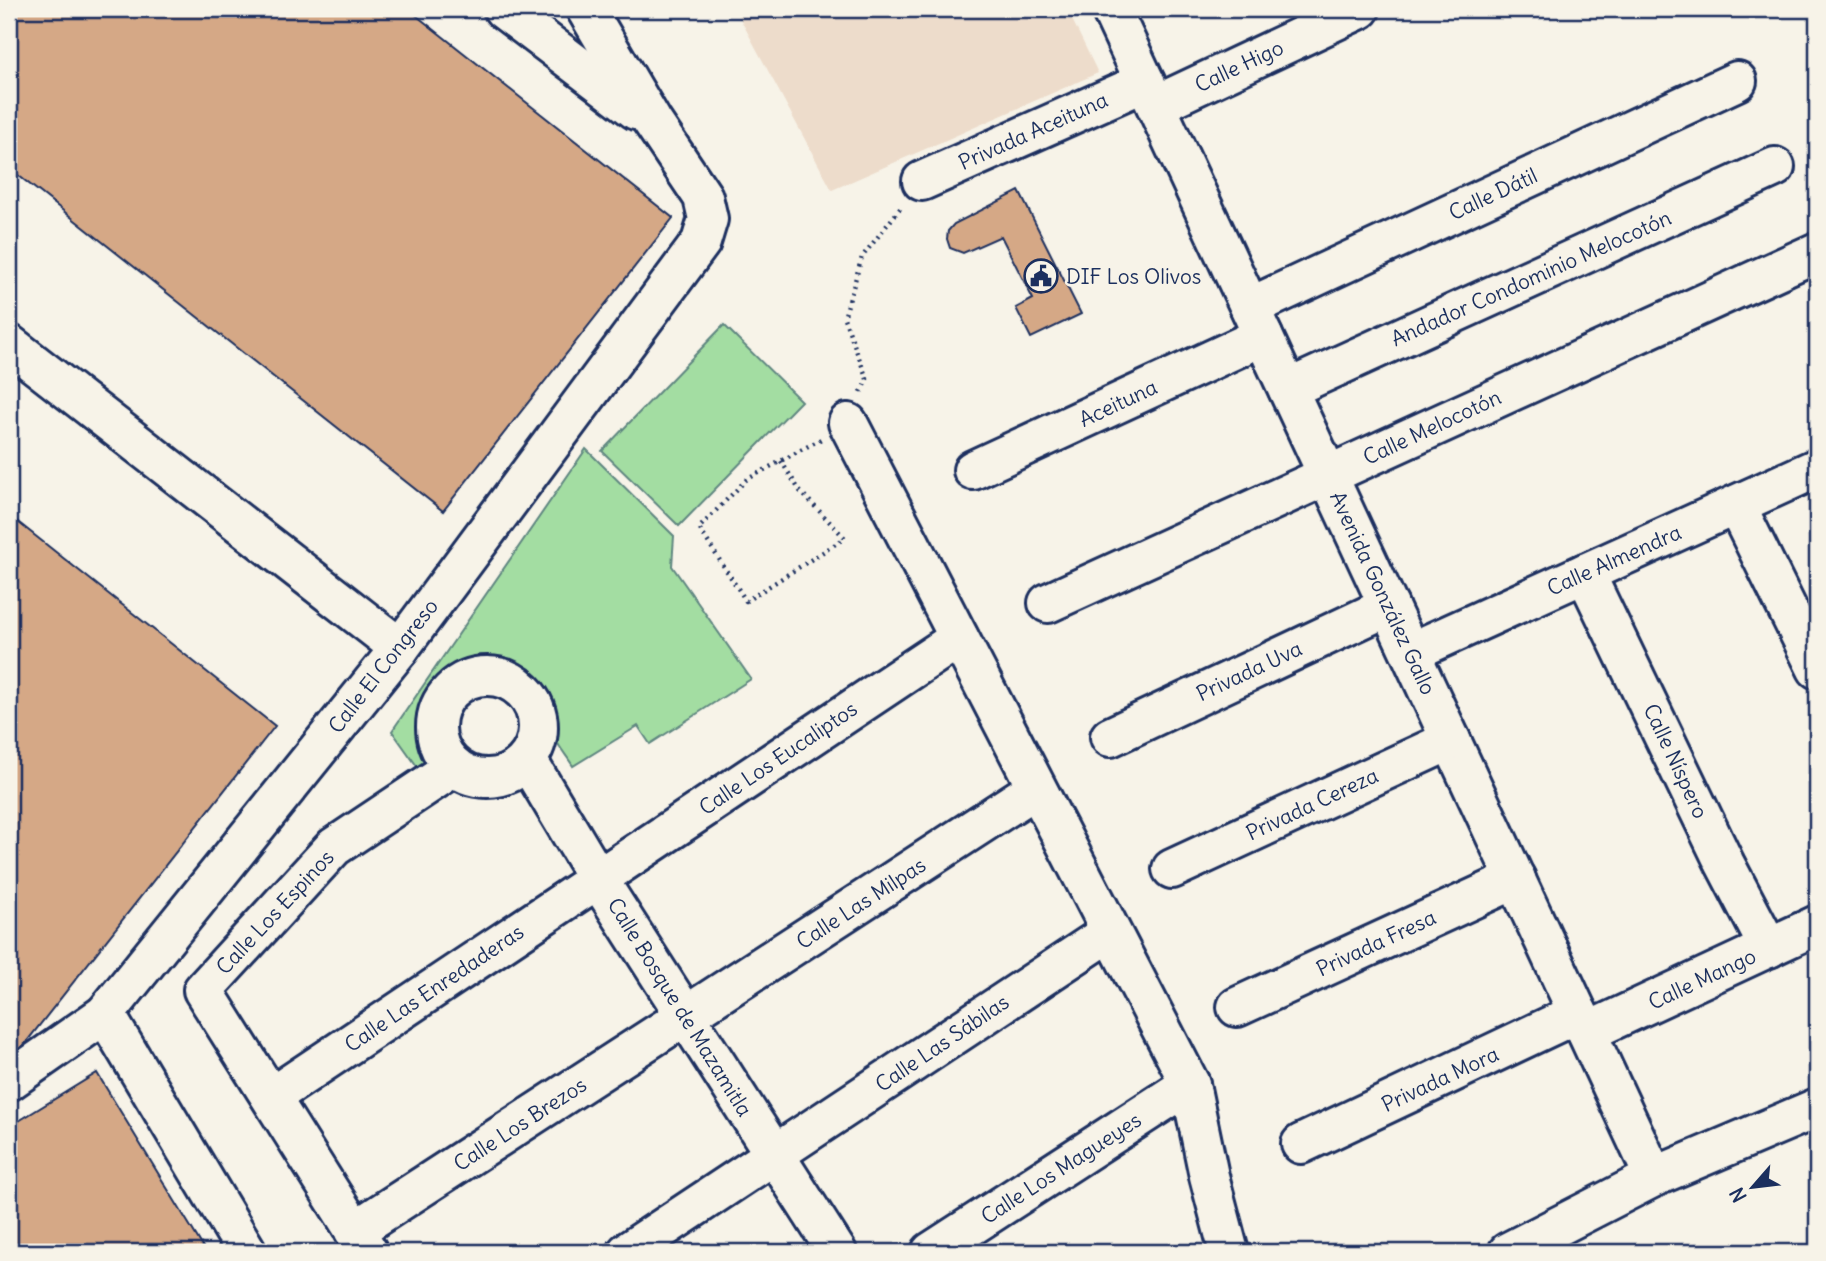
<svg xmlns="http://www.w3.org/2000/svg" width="1826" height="1261" viewBox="0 0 1826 1261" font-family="Delius,sans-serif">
  <rect width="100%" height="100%" fill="#f7f3e8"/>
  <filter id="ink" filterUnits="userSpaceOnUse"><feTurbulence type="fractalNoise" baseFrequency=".0143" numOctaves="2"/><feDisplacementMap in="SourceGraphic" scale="14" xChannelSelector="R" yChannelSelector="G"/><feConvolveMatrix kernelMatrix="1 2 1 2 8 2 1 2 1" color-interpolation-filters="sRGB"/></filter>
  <g filter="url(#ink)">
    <path fill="#eddccb" d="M735,9H1067L1098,73L832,190Z"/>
    <g fill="#a3dda2" stroke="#5f8680" stroke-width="2">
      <path d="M724,325L801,401L679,526L602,451Z"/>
      <path d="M586,449L674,536L672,566L751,679L650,744L638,726L573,766C567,756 557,745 553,734C548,718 551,702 539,688C485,624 393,693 438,767L424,776L392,731Z"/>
    </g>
    <g fill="#d5a886" stroke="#1b2f5e" stroke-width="2">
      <path d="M9,9H408L673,218L443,511L9,168Z"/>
      <path d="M1019,191L1081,314L1031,338L1016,308L1033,299L1001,236L963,253L950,248L947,239L948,231L954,224Z"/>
      <path d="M9,515L275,726L20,1050L9,1042Z"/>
      <path d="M97,1073L206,1252H9V1127Z"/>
    </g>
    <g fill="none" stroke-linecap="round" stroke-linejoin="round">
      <defs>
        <g id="minor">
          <path d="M503,9L636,110"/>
          <path d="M1111,9L1654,1177"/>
          <path d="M1156,105L1360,9"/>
          <path d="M922,181L1145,82"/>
          <path d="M1250,307L1737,81"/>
          <path d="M9,344L400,648"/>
          <path d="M1288,389L1775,167"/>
          <path d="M848,423L1190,1084L1209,1176L1229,1252"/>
          <path d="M973,470L1263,336"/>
          <path d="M1736,505L1817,669"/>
          <path d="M1585,573L1725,864L1769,948"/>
          <path d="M1048,603L1817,252"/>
          <path d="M1411,652L1817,468"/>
          <circle cx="487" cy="727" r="51"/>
          <path d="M1110,737L1389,606"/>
          <path d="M527,760L598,879L837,1252"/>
          <path d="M1172,869L1451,740"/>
          <path d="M1237,1007L1516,879"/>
          <path d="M105,1014L247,1252"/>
          <path d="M1587,1032L1817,925"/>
          <path d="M9,1081L105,1014L400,648L701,242L708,219L703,197L652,121L586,9"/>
          <path d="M271,1097L959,638"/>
          <path d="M1301,1144L1578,1013"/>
          <path d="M354,1231L1035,789"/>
          <path d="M368,1252L203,990L334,847L454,767"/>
          <path d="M627,1252L1110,932"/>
          <path d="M931,1252L1190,1084"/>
          <path d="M1508,1252L1654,1177L1817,1108"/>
        </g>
      </defs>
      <use href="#minor" stroke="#1b2f5e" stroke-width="44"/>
      <g stroke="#1b2f5e" stroke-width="4.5" stroke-dasharray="2 5" stroke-linecap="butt">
        <path d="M861,392L867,379L844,318L862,257L902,206"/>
        <path d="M781,461L800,491L845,538L746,601L699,528L746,480L821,439"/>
      </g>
      <use href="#minor" stroke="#f7f3e8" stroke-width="38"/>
    </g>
  </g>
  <defs>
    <symbol id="civic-ring" viewBox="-11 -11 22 22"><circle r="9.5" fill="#f7f3e8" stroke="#1b2f5e" stroke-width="1.5"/><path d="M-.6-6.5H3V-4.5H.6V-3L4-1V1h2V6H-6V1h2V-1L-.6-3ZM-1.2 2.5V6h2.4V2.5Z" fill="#1b2f5e"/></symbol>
  </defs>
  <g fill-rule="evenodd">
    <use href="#civic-ring" x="1022" y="257" width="38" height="38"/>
  </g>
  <g text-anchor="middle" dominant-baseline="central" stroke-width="5" stroke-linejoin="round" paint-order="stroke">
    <g font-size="21" fill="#1b2f5e" stroke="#f7f3e8">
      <text transform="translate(1239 66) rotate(-25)">Calle Higo</text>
      <text transform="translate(1033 131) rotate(-24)">Privada Aceituna</text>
      <text transform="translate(1493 194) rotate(-25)">Calle Dátil</text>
      <text transform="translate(1531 278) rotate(-24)">Andador Condominio Melocotón</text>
      <text transform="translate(1118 403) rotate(-25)">Aceituna</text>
      <text transform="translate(1432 427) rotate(-25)">Calle Melocotón</text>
      <text transform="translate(1614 560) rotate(-24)">Calle Almendra</text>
      <text transform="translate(1383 593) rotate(65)">Avenida González Gallo</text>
      <text transform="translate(383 666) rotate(-52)">Calle El Congreso</text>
      <text transform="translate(1249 671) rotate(-25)">Privada Uva</text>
      <text transform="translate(778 758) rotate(-34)">Calle Los Eucaliptos</text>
      <text transform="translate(1676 761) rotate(65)">Calle Níspero</text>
      <text transform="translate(1312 804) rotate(-25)">Privada Cereza</text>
      <text transform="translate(861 903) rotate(-33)">Calle Las Milpas</text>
      <text transform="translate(275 912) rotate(-47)">Calle Los Espinos</text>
      <text transform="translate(1376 943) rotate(-25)">Privada Fresa</text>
      <text transform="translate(1702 979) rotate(-25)">Calle Mango</text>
      <text transform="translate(434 988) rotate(-34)">Calle Las Enredaderas</text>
      <text transform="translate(680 1007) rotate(58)">Calle Bosque de Mazamitla</text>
      <text transform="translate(942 1043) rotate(-34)">Calle Las Sábilas</text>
      <text transform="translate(1440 1079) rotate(-25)">Privada Mora</text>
      <text transform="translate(520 1124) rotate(-33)">Calle Los Brezos</text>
      <text transform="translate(1061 1168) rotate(-33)">Calle Los Magueyes</text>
    </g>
    <g font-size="21" fill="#1b2f5e" stroke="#f7f3e8" text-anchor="start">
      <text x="1066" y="276">DIF Los Olivos</text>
    </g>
  </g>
  <rect width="1826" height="1261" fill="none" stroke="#f7f3e8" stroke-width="35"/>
  <rect x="18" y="18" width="1791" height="1226" fill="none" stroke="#1b2f5e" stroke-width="2.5" filter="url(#ink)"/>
  <g transform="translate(1753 1187) rotate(242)" stroke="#f7f3e8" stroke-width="5" paint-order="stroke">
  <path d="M0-5L12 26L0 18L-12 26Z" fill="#1b2f5e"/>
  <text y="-10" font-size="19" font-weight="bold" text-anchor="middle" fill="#1b2f5e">N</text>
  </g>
</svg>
